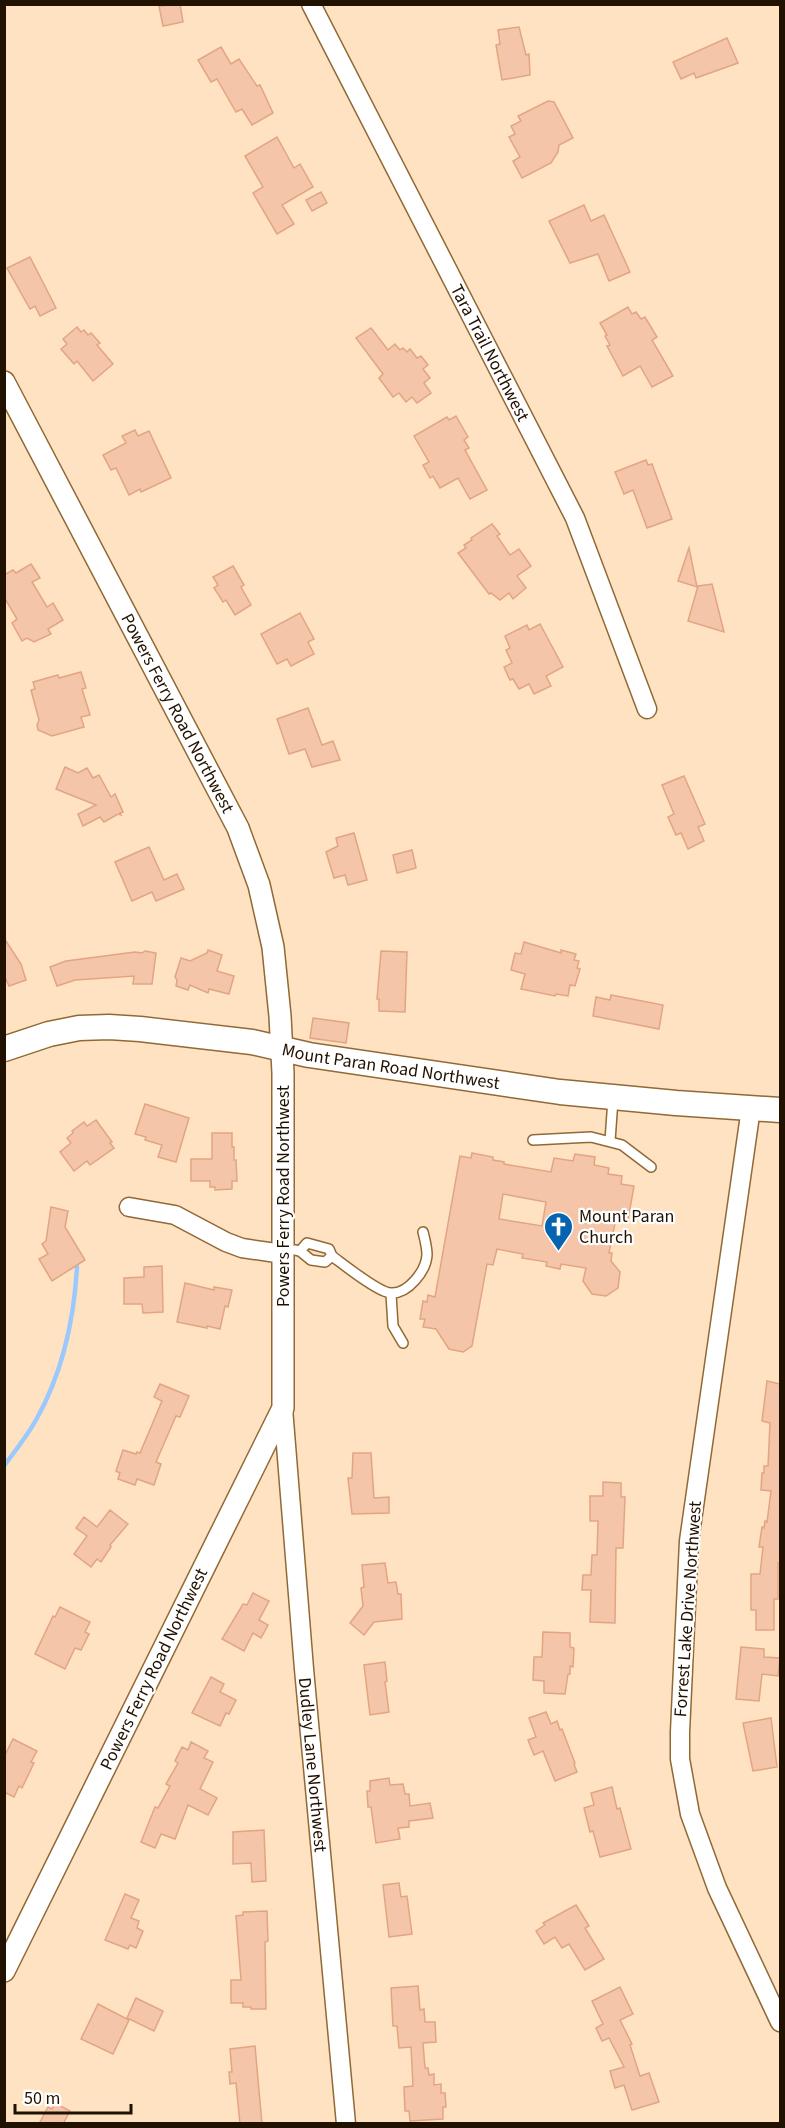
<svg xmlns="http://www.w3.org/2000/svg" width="785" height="2128" viewBox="0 0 785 2128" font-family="'Source Sans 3',sans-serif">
  <rect width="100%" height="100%" fill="#fee2c2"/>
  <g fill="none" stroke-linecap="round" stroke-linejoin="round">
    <path stroke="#9bc9fd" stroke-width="4.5" d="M4,1466C15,1451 27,1436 36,1420C63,1372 74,1321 77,1267"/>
  </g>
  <g fill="#f4c5a9" stroke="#e2a582" stroke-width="1.5" fill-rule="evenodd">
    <path d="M180,4L183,22L163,26L159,6Z"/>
    <path d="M519,27L526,55L529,54L530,75L502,80L496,45L500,44L498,30Z"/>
    <path d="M727,38L738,63L696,78L694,73L681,79L673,62Z"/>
    <path d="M221,47L231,64L239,59L257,86L260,85L273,113L252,125L242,109L236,112L217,79L211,82L198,60Z"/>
    <path d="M548,101L554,102L573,138L559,145L558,152L551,163L522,178L513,161L520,157L509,137L515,134L511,126L521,121L518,116Z"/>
    <path d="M277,137L294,168L300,164L313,187L282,205L294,224L277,234L253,193L263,187L245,156Z"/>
    <path d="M321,192L327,203L312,211L306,200Z"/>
    <path d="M584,205L591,221L604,215L630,272L609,281L598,254L570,263L549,221Z"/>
    <path d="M30,257L56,308L40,316L35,306L30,309L7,268Z"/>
    <path d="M628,307L632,314L636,312L641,319L645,317L657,337L652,340L673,376L652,387L640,366L623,376L607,346L610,345L605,336L607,335L600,323Z"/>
    <path d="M77,327L81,332L84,330L88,335L91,333L100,343L97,345L113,364L93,381L77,361L74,364L61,349L67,344L63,339Z"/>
    <path d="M371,328L388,350L395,344L400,350L403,348L407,352L410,349L417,358L421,356L428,365L423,369L430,378L424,383L431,393L417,403L412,397L406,402L399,393L393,397L379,378L383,374L356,338Z"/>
    <path d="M456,416L468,437L464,440L469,448L465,450L487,490L470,499L458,478L440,488L433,476L430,478L423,465L429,462L414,436L447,417L449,420Z"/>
    <path d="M135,430L138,436L149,431L171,478L141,492L140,489L129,495L116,468L111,470L103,455L126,443L122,436Z"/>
    <path d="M646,460L648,465L652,464L672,519L647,528L633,490L624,494L615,472Z"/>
    <path d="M492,524L500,534L497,536L510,555L519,549L531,566L517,576L526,588L513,599L509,593L500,600L491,593L489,594L458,553L466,548L464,545L472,540L471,538Z"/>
    <path d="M689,548L697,587L678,581Z"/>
    <path d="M31,564L40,578L32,582L47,607L53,603L63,620L48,629L51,634L34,642L27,638L22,641L12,623L17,619L4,597V575L13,570L16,573Z"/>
    <path d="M233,566L244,585L241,587L251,605L235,615L226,600L223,602L214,588L218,585L213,577Z"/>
    <path d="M712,584L724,632L688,621L698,586Z"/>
    <path d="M300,613L314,639L308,642L314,654L291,666L287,659L277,664L261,634Z"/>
    <path d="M540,624L563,667L546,676L551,686L534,694L529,684L519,689L513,679L510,680L504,667L512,663L506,650L510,648L505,636L527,625L529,630Z"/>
    <path d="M81,672L86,688L82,689L90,715L81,717L84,727L52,736L38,730L37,725L39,720L31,690L35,689L33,682L58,675L59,678Z"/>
    <path d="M308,708L322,745L333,741L340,760L312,767L305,749L289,754L277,719Z"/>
    <path d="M65,767L78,773L87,768L93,778L99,775L111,797L115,794L123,812L120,813L121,815L118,814L104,822L100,817L83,826L78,814L96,805L56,789Z"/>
    <path d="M684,776L705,824L698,827L704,841L688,849L681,833L676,835L668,817L674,814L662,785Z"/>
    <path d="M354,833L367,880L348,885L345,875L334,878L326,852L338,846L336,838Z"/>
    <path d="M149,847L164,880L177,874L184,889L156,901L152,892L132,901L115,862Z"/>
    <path d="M412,850L416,868L397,873L393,855Z"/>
    <path d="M4,938L21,964L26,980L9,986L4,975Z"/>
    <path d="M524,942L561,953V950L576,954L574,960L579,961L577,968L580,969L575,986L570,985L568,996L556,994L555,996L521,989L525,974L511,970L515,953L521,954Z"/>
    <path d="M208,950L222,955L217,971L234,976L229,994L209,989L208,993L190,985L188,990L176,986L177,980L175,977L181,958L190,961L207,953Z"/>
    <path d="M145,951L156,953L152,984H133L134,976L75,980L57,986L50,967L66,961L135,952L142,953Z"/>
    <path d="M381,951L407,952L405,1012L379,1011V999H377Z"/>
    <path d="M611,995L663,1005L659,1029L593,1016L596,997L610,1000Z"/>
    <path d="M313,1018L349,1023L346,1043L310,1038Z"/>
    <path d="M145,1104L189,1118L176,1162L158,1157L162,1145L145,1140L146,1137L135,1134Z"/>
    <path d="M96,1120L112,1142L110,1143L114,1148L90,1165L87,1161L74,1171L60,1152L71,1143L67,1138L73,1133L72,1131L84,1122L87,1126Z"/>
    <path d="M212,1133H232V1147H234V1160H236L237,1181H232V1189L215,1190V1187H210V1181H191V1159H212Z"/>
    <path d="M472,1153L493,1157V1160L504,1162V1164L551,1172L554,1158L573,1161L575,1154L595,1157L594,1165L609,1168L608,1174L622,1176L621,1184L634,1186L628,1220L616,1218L609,1253H612L611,1261L620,1272L618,1288L606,1296L592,1294L583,1281L586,1268L561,1264L560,1269L546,1266L547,1262L522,1258L523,1254L497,1249L493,1265L487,1264L472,1346L463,1352L449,1349L436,1329L423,1327L425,1319H420L423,1301L427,1302L428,1295L435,1297L460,1156L471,1158ZM503,1194L546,1202L542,1226L499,1219Z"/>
    <path d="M51,1207L68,1211L65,1227L85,1260L52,1281L39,1259L48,1254L42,1244L46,1241Z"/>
    <path d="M162,1266L163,1312L143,1313L142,1304H124V1278L144,1277V1267Z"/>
    <path d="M185,1283L214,1290V1287L232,1290L228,1307L225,1306L220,1329L207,1326V1328L177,1322Z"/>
    <path d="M767,1381L780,1384V1563H778V1599H774V1630H756V1610H751V1574H760L763,1547H759L762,1527L764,1528L765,1521L767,1522L771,1491L761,1490L762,1473H764V1466H768L770,1423L762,1421Z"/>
    <path d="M160,1384L189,1396L180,1417L176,1416L156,1462L161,1464L154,1485L137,1479L135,1485L118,1479L120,1473L116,1471L123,1450L136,1454L137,1452L140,1453L162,1401L154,1397Z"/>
    <path d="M353,1453H371L374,1498L389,1497V1513L352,1514L348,1478H352Z"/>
    <path d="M603,1482L621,1483V1497H625L623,1548H616L615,1623L590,1622L591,1590H582L583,1575H591L592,1555H597L598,1521H590V1496H603Z"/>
    <path d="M110,1510L128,1524L110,1545L111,1547L101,1562L97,1559L91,1567L74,1554L87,1536L76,1528L84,1517L97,1527Z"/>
    <path d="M385,1563L388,1583L396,1582L398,1594H401L402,1619L374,1622L364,1635L350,1623L363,1606L361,1588L364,1587L362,1565Z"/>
    <path d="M253,1593L269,1601L259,1620L268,1625L261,1638L253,1633L244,1651L222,1639L243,1604L247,1605Z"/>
    <path d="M60,1607L90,1622L85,1632L89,1634L81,1650L75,1648L65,1669L35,1654L53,1616L55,1617Z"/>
    <path d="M543,1632L570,1633V1647L574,1648L573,1667L570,1666V1674H568L565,1694L544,1693V1681L533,1680L534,1657H542Z"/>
    <path d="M741,1647L764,1649V1657L780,1658L778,1676L762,1674L759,1701L736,1699Z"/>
    <path d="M385,1662L387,1681L385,1682L389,1712L370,1715L364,1665Z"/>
    <path d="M211,1677L224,1684L220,1692L236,1700L229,1714L226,1713L220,1726L192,1713Z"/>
    <path d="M546,1712L551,1724L557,1721L560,1730L562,1729L575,1763L574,1764L577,1772L555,1781L543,1751L534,1755L528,1740L536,1737L529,1718Z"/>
    <path d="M771,1718L777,1767L753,1771L743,1723Z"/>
    <path d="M13,1739L37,1751L31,1762L34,1763L22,1788L19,1786L14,1797L4,1792V1757Z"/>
    <path d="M191,1742L208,1751L204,1758L213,1762L200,1789L217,1798L208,1815L188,1805L175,1839L161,1834L155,1848L141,1842L155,1807L158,1808L170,1786L166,1784L178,1763L175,1761L182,1747L188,1750Z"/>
    <path d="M389,1778L390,1785L403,1784L405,1794H409L410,1806L430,1803L433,1818L409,1821V1827L398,1828L400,1839L376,1843L371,1807H368L367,1791H370V1781Z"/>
    <path d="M612,1787L617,1809L620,1808L631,1849L600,1857L593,1831L590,1832L584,1808L594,1805L591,1793Z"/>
    <path d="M264,1830L266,1881L252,1882L251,1863L233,1864V1832Z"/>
    <path d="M399,1883L401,1897L407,1896L412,1934L389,1937L383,1885Z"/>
    <path d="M125,1894L139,1900L131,1918L139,1921L137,1928L143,1931L136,1948L130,1945L128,1949L105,1940Z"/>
    <path d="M576,1905L589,1926L585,1928L604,1959L585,1970L569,1944L562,1948L555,1937L544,1944L536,1931L545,1925L543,1923Z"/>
    <path d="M267,1911L268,1941L265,1942L266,2009H251V2007H243V2003H231V1980H241L236,1916L243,1915V1912Z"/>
    <path d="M418,1986L420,2010L424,2009L425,2022H435L436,2042L423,2043L425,2068H428L429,2075L434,2074V2085L441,2084V2093H445L446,2107H443V2119L410,2121L409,2111H405L404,2087L413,2086L411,2047L399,2048L397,2026H393L391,1988Z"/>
    <path d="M620,1987L633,2014L620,2020L632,2044L630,2045L640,2076L649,2073L659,2102L632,2110L624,2085L615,2088L610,2071L624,2067L609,2038L602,2041L596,2028L603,2024L592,2001Z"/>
    <path d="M136,1998L163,2011L154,2031L127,2018Z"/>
    <path d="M98,2004L129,2020L113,2054L81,2039Z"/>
    <path d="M255,2046L262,2124H240L236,2083L230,2084L229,2072H232L230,2049Z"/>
    <path d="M55,2103L70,2111L63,2124H39L48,2107L52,2109Z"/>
  </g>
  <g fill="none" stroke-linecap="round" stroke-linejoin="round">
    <defs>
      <g id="service">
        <path d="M533,1140L591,1137L622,1145L651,1167"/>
        <path d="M610,1141L613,1099"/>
        <path d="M295,1250L300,1251L311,1260L325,1262L332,1256"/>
        <path d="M300,1251L307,1243L329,1249L332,1256C343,1264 379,1293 391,1293C408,1294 426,1271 427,1255C427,1247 425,1240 423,1232"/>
        <path d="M391,1294L393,1326L403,1343"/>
      </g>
      <g id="minor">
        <path id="s1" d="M311,4L575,518L647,709"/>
        <path d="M751,1108L689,1541L680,1732V1759L690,1814L717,1888L780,2022"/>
        <path d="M129,1207L175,1215L226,1242L242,1248L283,1254"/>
        <path id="s2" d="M283,1408L304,1669L346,2124"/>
      </g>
      <g id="tertiary">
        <path id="s3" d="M4,382L238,828L259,885L273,947L280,1016L283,1073V1408L4,1971"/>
      </g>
      <g id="secondary">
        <path id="s4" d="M4,1049L49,1034L79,1028L109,1027L140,1029L252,1042L309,1055L560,1092L676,1103L780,1110"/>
      </g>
    </defs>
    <use href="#service" stroke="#916934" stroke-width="12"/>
    <use href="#minor" stroke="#916934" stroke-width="21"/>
    <use href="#tertiary" stroke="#916934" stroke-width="24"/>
    <use href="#secondary" stroke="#916934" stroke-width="27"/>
    <use href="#service" stroke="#fff" stroke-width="9"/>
    <use href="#minor" stroke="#fff" stroke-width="18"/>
    <use href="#tertiary" stroke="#fff" stroke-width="21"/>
    <use href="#secondary" stroke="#fff" stroke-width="24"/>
  </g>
  <defs>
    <symbol id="church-pin" viewBox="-11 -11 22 30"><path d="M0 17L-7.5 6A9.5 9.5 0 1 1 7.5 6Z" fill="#0663b0" stroke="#fff"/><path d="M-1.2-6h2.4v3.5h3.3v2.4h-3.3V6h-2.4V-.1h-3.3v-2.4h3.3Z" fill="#fff"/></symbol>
  </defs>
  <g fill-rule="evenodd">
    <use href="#church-pin" x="542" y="1210" width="33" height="45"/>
  </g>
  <g text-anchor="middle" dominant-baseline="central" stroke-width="4.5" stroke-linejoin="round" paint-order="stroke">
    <g font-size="18" fill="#211100" stroke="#fff">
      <text stroke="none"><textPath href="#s1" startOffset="392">Tara Trail Northwest</textPath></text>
      <text stroke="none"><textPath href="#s3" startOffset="374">Powers Ferry Road Northwest</textPath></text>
      <text stroke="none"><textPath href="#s4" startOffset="393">Mount Paran Road Northwest</textPath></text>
      <text transform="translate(283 1196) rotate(-90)">Powers Ferry Road Northwest</text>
      <text transform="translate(688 1609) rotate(-86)">Forrest Lake Drive Northwest</text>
      <text transform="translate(154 1669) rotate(-64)">Powers Ferry Road Northwest</text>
      <text stroke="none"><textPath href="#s2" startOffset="358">Dudley Lane Northwest</textPath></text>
    </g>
    <g font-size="18" fill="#211100" stroke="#fff" text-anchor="start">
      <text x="579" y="1216">Mount Paran<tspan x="579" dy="21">Church</tspan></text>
    </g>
  </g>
  <rect width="785" height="2128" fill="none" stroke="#211100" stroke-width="12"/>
  <path d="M15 2104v9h116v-9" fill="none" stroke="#211100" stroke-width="3"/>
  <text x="24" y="2104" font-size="18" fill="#211100" stroke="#ffffff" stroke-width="4.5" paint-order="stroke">50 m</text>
</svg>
